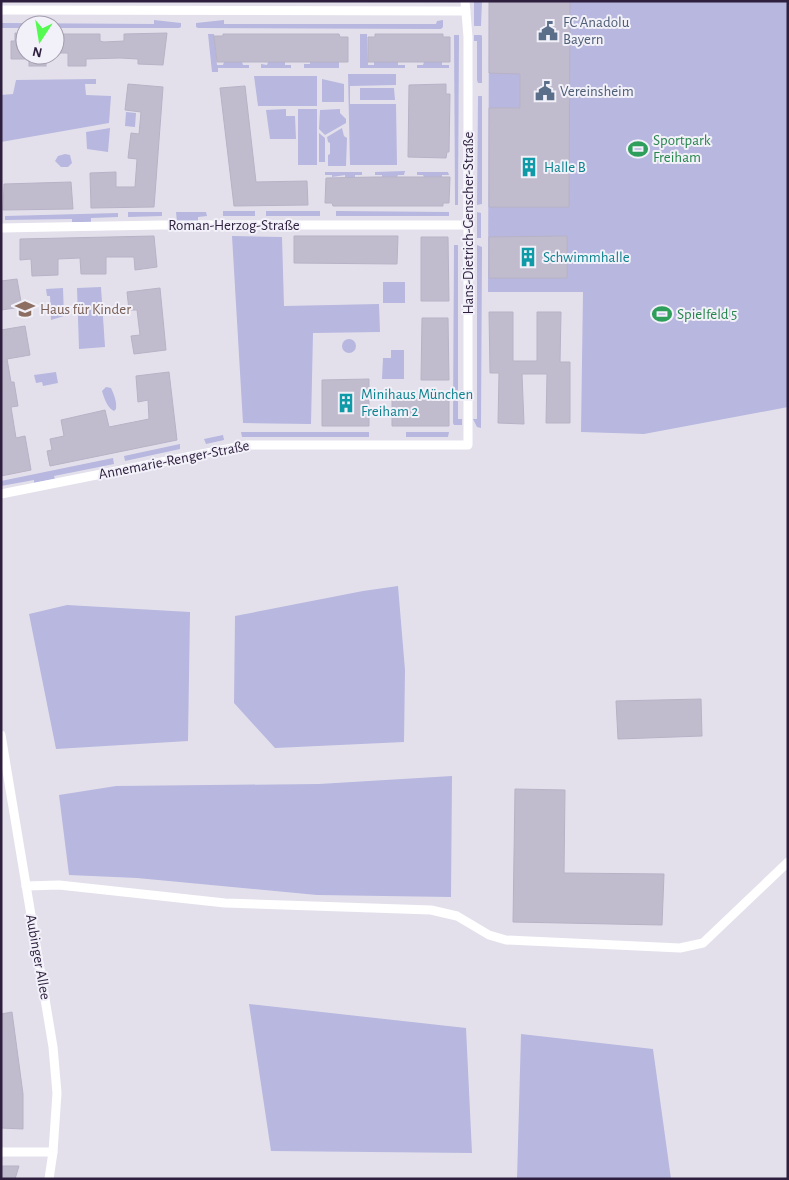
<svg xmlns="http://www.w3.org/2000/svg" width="789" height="1180" viewBox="0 0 789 1180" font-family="'Alegreya Sans',sans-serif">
  <rect width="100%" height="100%" fill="#e3e0ec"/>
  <g fill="#b7b7df">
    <path d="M474,1H482L481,26H474Z"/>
    <path d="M489,1H788V407L644,434L581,432L583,292H488Z"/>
    <path d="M154,20L181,23V27L179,28H55V25H25V28H1V23L154,24Z"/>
    <path d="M224,20V24H436L437,21L443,20V27L441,29L198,28L196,27V23Z"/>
    <path d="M208,34H214L217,65H223L224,62H242L243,65H249V68H218V72H212Z"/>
    <path d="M360,34H367L368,65H374V62H398V65H405V68H360Z"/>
    <path d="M454,35H459L458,205H455Z"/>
    <path d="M474,35H481L482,36V83H478L477,80V41H474Z"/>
    <path d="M268,62H285V65H291V68H261V64L267,65Z"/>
    <path d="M310,62H339V68H304V64H310Z"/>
    <path d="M424,62H442V65H449V68H417V65H423Z"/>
    <path d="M348,74H396V85L350,86V104H396L397,165H350Z"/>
    <path d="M254,76H317V106H258Z"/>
    <path d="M96,79V84H85L86,95L111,96L109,123L1,142V95L13,94L16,80Z"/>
    <path d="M322,79L344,84V102H322Z"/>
    <path d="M360,88H394L395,100H360Z"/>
    <path d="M478,96H482V204L477,205Z"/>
    <path d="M286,109V116H295L296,139H270L266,110Z"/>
    <rect x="298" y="109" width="19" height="56"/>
    <path d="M340,109V113L346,119V123L325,135L319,129L320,110Z"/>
    <path d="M126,112L136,113L135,127L125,126Z"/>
    <path d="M110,128L108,152L87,149L86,132Z"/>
    <path d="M342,128L344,136L347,138L346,166H328V155L330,154V143L328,142L327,137Z"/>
    <path d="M319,133L325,138V162H319Z"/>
    <path d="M65,154L70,155L72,163L68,167H61L55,161L58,156Z"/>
    <path d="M405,171L404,175H398L397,177H382V175H375V172Z"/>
    <path d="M325,172H362V175H355V177H345V175L332,177V175H325Z"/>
    <path d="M417,172H448L449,175H442V177H424L423,175H417Z"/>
    <rect x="223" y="211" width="32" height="5"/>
    <rect x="266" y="211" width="54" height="5"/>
    <path d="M336,211L449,212V216H336Z"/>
    <path d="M128,212H162V216L128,217Z"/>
    <path d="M176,212H206L207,216L198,217V221L177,222Z"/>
    <path d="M477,212L481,213V238H477Z"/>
    <path d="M118,213V217L91,218V222H72V219L5,220V216Z"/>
    <path d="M232,236L282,237L284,306L379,304L380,332L313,333L311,424L243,423Z"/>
    <path d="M454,245H458V419H462V425H454L453,423Z"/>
    <path d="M477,245L482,247L481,428L477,427L473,419H477Z"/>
    <rect x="383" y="282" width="22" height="21"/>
    <path d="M101,287L105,347L79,349L77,288Z"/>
    <path d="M63,288L64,316L51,320L50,296H47L46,289Z"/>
    <circle cx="349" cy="346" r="7"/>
    <path d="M391,350H404V379H382L383,358H391Z"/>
    <path d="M56,372L58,383L43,386L42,382L36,383L34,375Z"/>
    <path d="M106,387L111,388C114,395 117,401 116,409L114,411C108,409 104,398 102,391Z"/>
    <path d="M241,432H369V437H242Z"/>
    <path d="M406,432H449L448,437H406Z"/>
    <path d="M223,435L224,440L206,444L204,439Z"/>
    <path d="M180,444V449L125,461L124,456Z"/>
    <path d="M113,458L114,464L54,476L55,479L34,483V480L1,486V481Z"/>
    <path d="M398,586L405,670L404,742L275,748L234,703L235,616L363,591Z"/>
    <path d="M67,605L190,612L188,741L56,749L29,614Z"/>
    <path d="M452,776L451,897L317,895L137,878L69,875L59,795L116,786L319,784Z"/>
    <path d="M249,1004L466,1028L472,1153L271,1151Z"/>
    <path d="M521,1034L653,1049L671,1179H517Z"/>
  </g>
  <g fill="#c1bccd" stroke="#b8b2c6">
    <path d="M489,1H570L569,207H489V108H520V74L489,73Z"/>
    <path d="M15,33L25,34V59H11V41H15Z"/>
    <path d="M167,33L163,65L138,64V59L120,58L86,59V66H68V53H55V34H100V41L104,42L124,41V34Z"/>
    <path d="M223,34H339L340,37H348V62H217L214,36H223Z"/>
    <path d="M375,34H443V37H450V62H368V37H375Z"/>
    <rect x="29" y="55" width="17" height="11"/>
    <path d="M128,84L163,87L154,207L91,208L90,173L116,172V187H135L137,159L128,158L131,133L139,134L141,112L125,110Z"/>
    <path d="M446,84V94H450L449,152H447L446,158L408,157L409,85Z"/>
    <path d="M245,86L256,182L307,181L308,205L234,206L220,88Z"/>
    <path d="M375,177H450L449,203H443V206H333L332,203H325L326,178Z"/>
    <path d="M71,182L73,209L3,210L4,184Z"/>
    <path d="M154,236L157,267L135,270L134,257H106V274H81L80,258L58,259V275L32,276L31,259L20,260V239Z"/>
    <path d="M294,236H398L397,264L294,263Z"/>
    <path d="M567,236V278H489V237Z"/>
    <path d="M421,237H448L449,301H421Z"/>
    <path d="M17,279L22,307L1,310V281Z"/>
    <path d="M160,288L166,350L134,354L131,336L140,335L137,310H129L127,292Z"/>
    <path d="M489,312H513V361H537V312H561L560,362H570V423H546L547,374H522L524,424L498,423L499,373H490Z"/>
    <path d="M422,318H448L449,380H421Z"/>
    <path d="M25,326L30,355L7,359L11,382H14L18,406L11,407L16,438L25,436L31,470L1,476V330Z"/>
    <path d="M169,372L177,440L50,466L47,451L52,450L50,439L64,436L61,420L105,410L109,427L149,419L148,400L138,402L136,376Z"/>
    <path d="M369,379V426H322V380Z"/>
    <path d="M392,398L449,399V426H392Z"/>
    <path d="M701,699L702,736L618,739L616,701Z"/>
    <path d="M515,789L565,790L564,873L664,874L662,925L513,922Z"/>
    <path d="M12,1012L23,1094V1129L1,1128V1014Z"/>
    <path d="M1,1166H19L15,1179H1Z"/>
  </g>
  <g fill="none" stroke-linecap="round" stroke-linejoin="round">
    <g stroke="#fff" stroke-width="9">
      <path d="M1,10L466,11"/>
      <path d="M1,228L161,225H468"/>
      <path d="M1,494L247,445H468V37L465,1"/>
      <path d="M1,735L53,1047L57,1093L53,1152L49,1179"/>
      <path d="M26,886L59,885L225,903L431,910L457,916L489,935L506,940L680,948L703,943L788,862"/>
      <path d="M1,1152H53"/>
    </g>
  </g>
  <defs>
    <symbol id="civic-bare" viewBox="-9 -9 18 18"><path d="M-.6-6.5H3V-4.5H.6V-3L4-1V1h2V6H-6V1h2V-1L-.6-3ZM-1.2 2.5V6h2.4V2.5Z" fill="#5c6f8a" stroke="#f2f0f8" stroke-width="2.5" paint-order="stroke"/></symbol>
    <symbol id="stadium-bare" viewBox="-9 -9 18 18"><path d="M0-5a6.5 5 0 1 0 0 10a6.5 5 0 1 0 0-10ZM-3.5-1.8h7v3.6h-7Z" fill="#2e9e5b" stroke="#f2f0f8" stroke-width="2.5" paint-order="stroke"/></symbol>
    <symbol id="building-bare" viewBox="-9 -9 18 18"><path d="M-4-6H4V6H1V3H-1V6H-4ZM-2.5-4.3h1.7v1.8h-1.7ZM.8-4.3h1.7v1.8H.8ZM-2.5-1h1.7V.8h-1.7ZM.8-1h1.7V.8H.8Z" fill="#0f9aa8" stroke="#f2f0f8" stroke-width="2.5" paint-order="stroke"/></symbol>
    <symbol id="school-bare" viewBox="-9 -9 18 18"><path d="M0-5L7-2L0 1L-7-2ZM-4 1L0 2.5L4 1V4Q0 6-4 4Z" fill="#8d6e63" stroke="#f2f0f8" stroke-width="2.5" paint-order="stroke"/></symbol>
  </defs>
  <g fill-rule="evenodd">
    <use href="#civic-bare" x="534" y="17" width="28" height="28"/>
    <use href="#civic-bare" x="531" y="77" width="28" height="28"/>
    <use href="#stadium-bare" x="624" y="135" width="28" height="28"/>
    <use href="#building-bare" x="515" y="153" width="28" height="28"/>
    <use href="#building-bare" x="514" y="243" width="28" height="28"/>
    <use href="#school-bare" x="11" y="295" width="28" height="28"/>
    <use href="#stadium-bare" x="648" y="300" width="28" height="28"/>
    <use href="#building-bare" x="332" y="389" width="28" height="28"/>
  </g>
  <g text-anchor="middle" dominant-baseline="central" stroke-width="4" stroke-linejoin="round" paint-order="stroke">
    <g font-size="15" fill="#4e5e75" stroke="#f2f0f8" text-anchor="start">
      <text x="563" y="22">FC Anadolu<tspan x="563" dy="17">Bayern</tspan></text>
      <text x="560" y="91">Vereinsheim</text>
    </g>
    <g font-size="15" fill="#27864d" stroke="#f2f0f8" text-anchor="start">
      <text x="653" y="140">Sportpark<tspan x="653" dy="17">Freiham</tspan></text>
      <text x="677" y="314">Spielfeld 5</text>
    </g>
    <g font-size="15" fill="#0d838f" stroke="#f2f0f8" text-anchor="start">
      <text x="544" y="167">Halle B</text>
      <text x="543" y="257">Schwimmhalle</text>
      <text x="361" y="394">Minihaus München<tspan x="361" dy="17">Freiham 2</tspan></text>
    </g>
    <g font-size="15" fill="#2d1f3d" stroke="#f2f0f8">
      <text transform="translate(468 223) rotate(-90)">Hans-Dietrich-Genscher-Straße</text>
      <text x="234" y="225">Roman-Herzog-Straße</text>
      <text transform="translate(174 460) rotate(-11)">Annemarie-Renger-Straße</text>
      <text transform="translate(38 957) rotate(80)">Aubinger Allee</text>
    </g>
    <g font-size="15" fill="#785e54" stroke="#f2f0f8" text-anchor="start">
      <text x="40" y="309">Haus für Kinder</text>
    </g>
  </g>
  <rect width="789" height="1180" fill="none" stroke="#2d1f3d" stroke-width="5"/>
  <g transform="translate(40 40) rotate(192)"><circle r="24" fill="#f2f0f8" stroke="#a39cad"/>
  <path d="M0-4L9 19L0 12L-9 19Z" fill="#53fa4f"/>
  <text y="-8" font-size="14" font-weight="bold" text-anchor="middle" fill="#2d1f3d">N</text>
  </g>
</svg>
